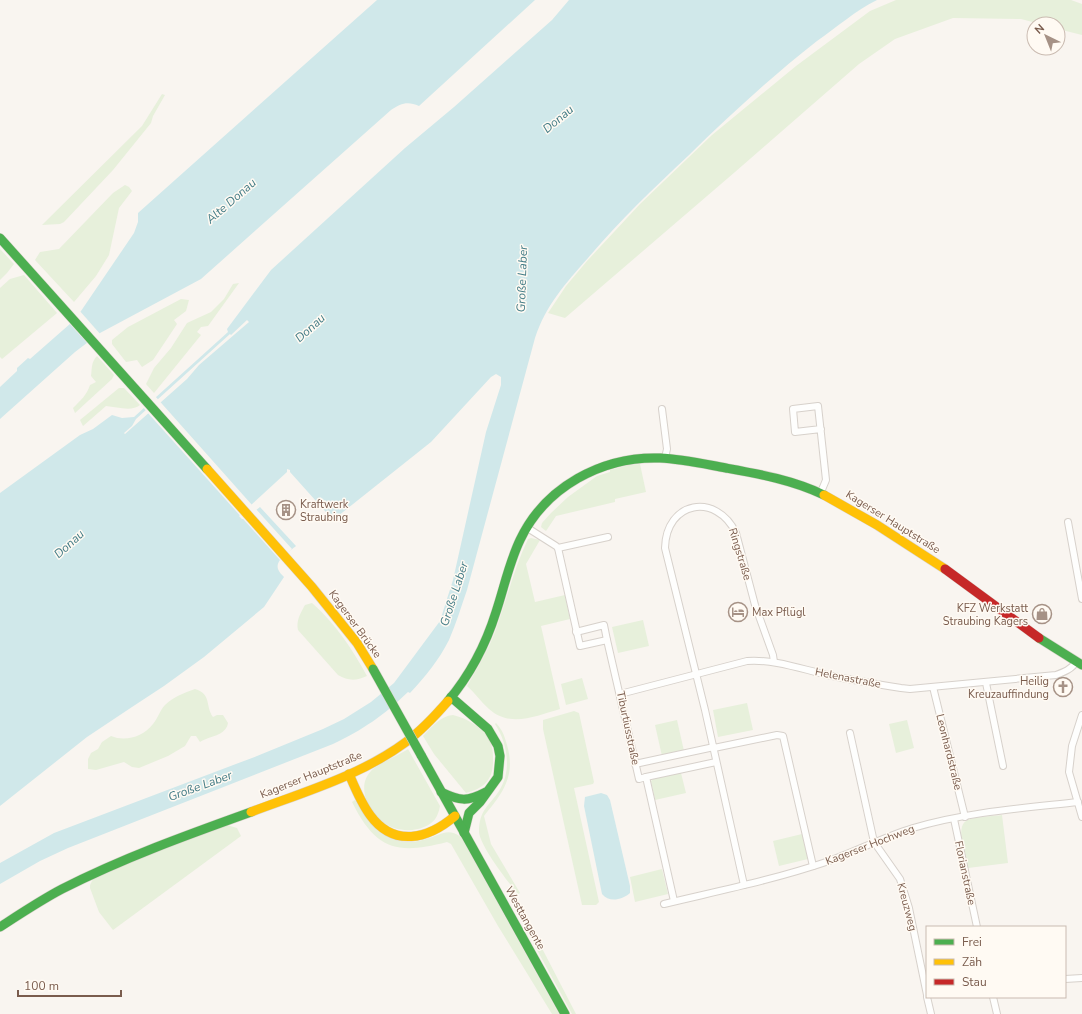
<svg xmlns="http://www.w3.org/2000/svg" width="1082" height="1014" viewBox="0 0 1082 1014" font-family="'Nunito Sans',sans-serif">
  <rect width="100%" height="100%" fill="#f9f5f0"/>
  <g fill="#e7f0db">
    <path d="M896,0H1071L1082,4V35L1058,29V24H1040L1021,19L953,18L895,39L859,64L735,172L565,318L548,313L566,286L587,261L640,204L712,135L796,66L870,11Z"/>
    <path d="M162,94L165,95L153,116L151,123L113,170L64,222L60,224L42,225L142,126Z"/>
    <path d="M125,185L129,187L132,191L119,208L109,255L96,276L74,302L35,260L40,252L59,249L113,193Z"/>
    <path d="M0,249L14,264L7,273L0,280Z"/>
    <path d="M24,275L57,313L2,359L0,357V288L10,279Z"/>
    <path d="M239,283L208,326L201,327L197,332L201,335L154,393L146,384L154,368L171,348L187,323L211,312L224,299L233,284Z"/>
    <path d="M181,299L189,300L186,311L174,320L177,324L153,360L142,367L137,360L126,362L112,344V340L128,327Z"/>
    <path d="M97,356L114,375L112,379L75,413L73,408C80,401 87,395 90,385L96,382L91,376C92,369 91,362 97,356Z"/>
    <path d="M119,388H124L140,405C132,412 117,407 106,406L83,426L80,420Z"/>
    <path d="M640,464L646,492L615,499V502L556,516L546,531L541,527L542,523L551,513L568,497L597,476L610,472V470L629,465Z"/>
    <path d="M531,538L540,540L526,564L535,602L565,595L570,619L541,626L560,709C536,716 510,728 489,709C481,702 475,693 467,686C478,667 489,649 496,629C507,599 514,568 528,539Z"/>
    <path d="M312,603C335,623 353,650 367,676C356,681 348,681 338,675L298,630C296,621 300,614 305,605Z"/>
    <path d="M643,620L649,646L618,653L612,627Z"/>
    <path d="M582,678L588,699L566,705L561,684Z"/>
    <path d="M195,689C212,694 205,706 213,717L217,715H223L228,723C226,736 209,736 200,742L196,736H191L185,746L168,756L139,768L132,767L124,762L96,770L88,769V759L91,753L98,749L102,742L111,736C125,742 143,737 153,724C158,718 160,710 165,705C173,697 184,693 195,689Z"/>
    <path d="M747,703L753,730L718,737L713,710Z"/>
    <path d="M574,711L579,713L594,782L593,784L574,788L599,902L596,905H582L543,729V720Z"/>
    <path d="M453,715C466,718 482,727 489,739C492,745 493,751 493,757C494,778 486,788 466,793L434,754L423,736C432,727 440,716 453,715Z"/>
    <path d="M677,720L684,751L662,756L655,725Z"/>
    <path d="M907,720L914,748L896,753L889,724Z"/>
    <path d="M496,723C503,731 504,735 507,745C516,776 503,793 484,816L491,844L520,893L518,894C508,882 480,846 479,832C479,810 489,806 499,791C512,771 508,744 495,724Z"/>
    <path d="M408,749L440,806C438,817 434,823 424,827C415,831 404,831 394,828C374,821 353,790 371,771C376,765 401,754 408,749Z"/>
    <path d="M681,773L686,793L655,800L651,781L653,779Z"/>
    <path d="M355,800C372,828 391,850 426,839C441,835 447,827 461,837L559,1014H552L498,926L451,844L447,842C397,855 376,850 352,802Z"/>
    <path d="M1002,815L1008,863L968,868C966,857 955,828 966,821C971,817 995,816 1002,815Z"/>
    <path d="M227,825L237,828L241,836L113,930L99,912L90,888V885L94,877L120,865Z"/>
    <path d="M802,834L808,859L779,866L773,841Z"/>
    <path d="M662,869L668,894L635,902L630,877Z"/>
    <path d="M526,914L531,927L576,1014H572L518,915Z"/>
  </g>
  <g fill="#d0e8ea" fill-rule="evenodd">
    <path d="M377,0H535L419,106C408,101 401,103 391,110L201,279L100,333L75,352L0,419V387L17,371V368L28,358L30,359L71,323L81,311L134,233L138,222V213Z"/>
    <path d="M569,0H877C855,11 837,27 817,41C771,77 729,116 688,156C653,189 619,221 588,258C565,284 546,305 535,338L467,590C461,607 456,624 449,640C439,660 425,677 410,693L408,692C383,716 364,729 333,744L68,848L40,861L0,884V863L54,833L257,756L323,729L344,719L371,702L394,683L440,621L453,580L486,432L501,385V377L496,374L491,377L431,442L333,520L290,472V470L287,469V472L239,516L242,519H245L260,507L296,546C290,551 275,560 278,569C279,572 282,575 284,577L264,607L204,657L164,686L132,707L87,737L0,806V493L80,435L93,429L112,415L122,418L134,417L228,332L227,329L271,270L405,148L454,107L552,20ZM247,320L249,322L199,365L187,379L125,434L124,433L132,426L136,419L230,334L231,335Z"/>
    <path d="M601,793L607,795L610,800L630,886V893C622,900 609,903 602,894L584,806L585,797Z"/>
  </g>
  <g fill="#f9f5f0">
    <path d="M79,310L101,335L88,344L68,322Z"/>
    <path d="M155,396L252,505L242,516L245,517L255,508L292,549L280,560L147,412L149,410L147,412L143,407Z"/>
  </g>
  <g fill="none" stroke-linecap="round" stroke-linejoin="round">
    <defs>
      <g id="street">
        <path d="M662,409L667,449L665,458"/>
        <path d="M821,492L826,480L818,406L793,409L795,432L821,429"/>
        <path d="M1068,522L1082,599"/>
        <path d="M526,527L556,546L558,548L580,646L607,640L639,779L646,777L674,901"/>
        <path d="M558,548L608,537"/>
        <path d="M576,632L604,625L607,640"/>
        <path d="M986,683L1003,766"/>
        <path d="M933,687L965,817"/>
        <path d="M620,694L747,661C774,659 801,669 828,675C852,680 876,684 901,688L910,689L1056,675C1064,672 1072,669 1076,662"/>
        <path d="M1082,715L1072,746L1069,772L1082,817"/>
        <path d="M850,733L874,842L900,879L909,908L927,995"/>
        <path d="M714,748L777,735L783,736L813,866"/>
        <path d="M635,764L714,747"/>
        <path d="M646,777L716,762"/>
        <path d="M954,819L977,927"/>
        <path d="M744,885L705,710L665,548C666,501 716,492 736,533L755,605L773,655L774,662"/>
        <path d="M664,904C718,891 773,880 826,862C855,852 883,837 913,828C967,812 1024,808 1078,802"/>
        <path d="M1065,979L1082,978"/>
        <path d="M927,997L931,1014"/>
        <path d="M993,997L997,1014"/>
      </g>
      <g id="fast">
        <path d="M0,238L207,469"/>
        <path d="M1039,638L1082,665"/>
        <path d="M451,697L488,729L498,746L500,756L498,777L480,802L469,813L464,833"/>
        <path d="M448,701C470,675 486,644 496,612C504,588 509,563 520,540C545,487 602,456 660,458C682,459 704,464 726,468C759,474 793,480 824,495"/>
        <path d="M421,755L565,1014"/>
        <path d="M441,792C460,801 467,802 486,792"/>
        <path d="M0,927C20,914 41,900 62,889C123,858 187,835 251,812"/>
      </g>
      <g id="slow">
        <path d="M207,469L312,587L357,643L373,669"/>
        <path d="M824,495L877,525L945,569"/>
        <path d="M349,774C355,788 361,803 370,815C394,848 428,839 455,816"/>
        <path d="M251,812C304,792 360,776 406,742C422,730 435,716 448,701"/>
      </g>
      <path id="jam" d="M945,569L1039,638"/>
    </defs>
    <use href="#street" stroke="#d7d1cb" stroke-width="8"/>
    <use href="#fast" stroke="#d9d2cb" stroke-width="10"/>
    <use href="#slow" stroke="#d9d2cb" stroke-width="10"/>
    <use href="#jam" stroke="#d9d2cb" stroke-width="10"/>
    <use href="#street" stroke="#fefefd" stroke-width="6"/>
    <use href="#fast" stroke="#4caf50" stroke-width="9"/>
    <use href="#slow" stroke="#ffc107" stroke-width="9"/>
    <use href="#jam" stroke="#c62828" stroke-width="9"/>
    <defs>
      <path id="fast-bridge" d="M373,669L421,755"/>
    </defs>
    <use href="#fast-bridge" stroke="#d9d2cb" stroke-width="10" stroke-linecap="butt"/>
    <use href="#fast-bridge" stroke="#4caf50" stroke-width="9"/>
  </g>
  <defs>
    <symbol id="building-ring" viewBox="-11 -11 22 22"><circle r="9.5" fill="#fffaf3" stroke="#a69286" stroke-width="1.5"/><path d="M-4-6H4V6H1V3H-1V6H-4ZM-2.5-4.3h1.7v1.8h-1.7ZM.8-4.3h1.7v1.8H.8ZM-2.5-1h1.7V.8h-1.7ZM.8-1h1.7V.8H.8Z" fill="#a69286"/></symbol>
    <symbol id="hotel-ring" viewBox="-11 -11 22 22"><circle r="9.5" fill="#fffaf3" stroke="#a69286" stroke-width="1.5"/><path d="M-6-4.5h1.5V1H6V5H4.5V3h-9V5H-6ZM-4 0a1.8 1.8 0 1 1 3.6 0ZM.5 0V-2.5h3Q6-2.5 6 0Z" fill="#a69286"/></symbol>
    <symbol id="shop-ring" viewBox="-11 -11 22 22"><circle r="9.5" fill="#fffaf3" stroke="#a69286" stroke-width="1.5"/><path d="M-5-2.5h2.3a2.7 3.5 0 0 1 5.4 0H5L5.5 6h-11ZM-1.5-2.5h3a1.5 2.3 0 0 0-3 0Z" fill="#a69286"/></symbol>
    <symbol id="church-ring" viewBox="-11 -11 22 22"><circle r="9.5" fill="#fffaf3" stroke="#a69286" stroke-width="1.5"/><path d="M-1.2-6h2.4v3.5h3.3v2.4h-3.3V6h-2.4V-.1h-3.3v-2.4h3.3Z" fill="#a69286"/></symbol>
  </defs>
  <g fill-rule="evenodd">
    <use href="#building-ring" x="275" y="499" width="22" height="22"/>
    <use href="#hotel-ring" x="727" y="601" width="22" height="22"/>
    <use href="#shop-ring" x="1031" y="603" width="22" height="22"/>
    <use href="#church-ring" x="1052" y="676" width="22" height="22"/>
  </g>
  <g text-anchor="middle" dominant-baseline="central" stroke-width="3" stroke-linejoin="round" paint-order="stroke">
    <g font-size="11" fill="#7a5c4d" stroke="#fffaf3" text-anchor="start">
      <text x="300" y="504">Kraftwerk<tspan x="300" dy="13">Straubing</tspan></text>
      <text x="1028" y="608" text-anchor="end">KFZ Werkstatt<tspan x="1028" dy="13">Straubing Kagers</tspan></text>
      <text x="752" y="612">Max Pflügl</text>
      <text x="1049" y="681" text-anchor="end">Heilig<tspan x="1049" dy="13">Kreuzauffindung</tspan></text>
    </g>
    <g font-size="11" fill="#7a5c4d" stroke="#fffaf3">
      <text transform="translate(893 522) rotate(32)">Kagerser Hauptstraße</text>
      <text transform="translate(740 554) rotate(73)">Ringstraße</text>
      <text transform="translate(355 624) rotate(54)">Kagerser Brücke</text>
      <text transform="translate(848 678) rotate(11)">Helenastraße</text>
      <text transform="translate(628 728) rotate(78)">Tiburtiusstraße</text>
      <text transform="translate(949 752) rotate(76)">Leonhardstraße</text>
      <text transform="translate(311 775) rotate(-22)">Kagerser Hauptstraße</text>
      <text transform="translate(870 845) rotate(-21)">Kagerser Hochweg</text>
      <text transform="translate(965 873) rotate(78)">Florianstraße</text>
      <text transform="translate(907 907) rotate(75)">Kreuzweg</text>
      <text transform="translate(525 918) rotate(61)">Westtangente</text>
    </g>
    <g font-size="12" font-style="italic" fill="#437c86" stroke="#fffaf3">
      <text transform="translate(558 119) rotate(-40)">Donau</text>
      <text transform="translate(231 201) rotate(-41)">Alte Donau</text>
      <text transform="translate(522 279) rotate(-88)">Große Laber</text>
      <text transform="translate(310 328) rotate(-42)">Donau</text>
      <text transform="translate(69 544) rotate(-42)">Donau</text>
      <text transform="translate(454 594) rotate(-72)">Große Laber</text>
      <text transform="translate(200 786) rotate(-20)">Große Laber</text>
    </g>
  </g>
  <rect x="926" y="926" width="140" height="72" fill="#fffaf3" stroke="#cabbb1"/>
  <rect x="934" y="939" width="20" height="6" fill="#4caf50" stroke="#cabbb1"/>
  <text x="962" y="946" font-size="12" fill="#7a5c4d">Frei</text>
  <rect x="934" y="959" width="20" height="6" fill="#ffc107" stroke="#cabbb1"/>
  <text x="962" y="966" font-size="12" fill="#7a5c4d">Zäh</text>
  <rect x="934" y="979" width="20" height="6" fill="#c62828" stroke="#cabbb1"/>
  <text x="962" y="986" font-size="12" fill="#7a5c4d">Stau</text>
  <g transform="translate(1046 36) rotate(317)"><circle r="19" fill="#fffaf3" stroke="#cabbb1"/>
  <path d="M0-3L7 15L0 10L-7 15Z" fill="#a69286"/>
  <text y="-6" font-size="11" font-weight="bold" text-anchor="middle" fill="#7a5c4d">N</text>
  </g>
  <path d="M18 990v6h103v-6" fill="none" stroke="#7a5c4d" stroke-width="2"/>
  <text x="24" y="990" font-size="12" fill="#7a5c4d" stroke="#fffaf3" stroke-width="3" paint-order="stroke">100 m</text>
</svg>
